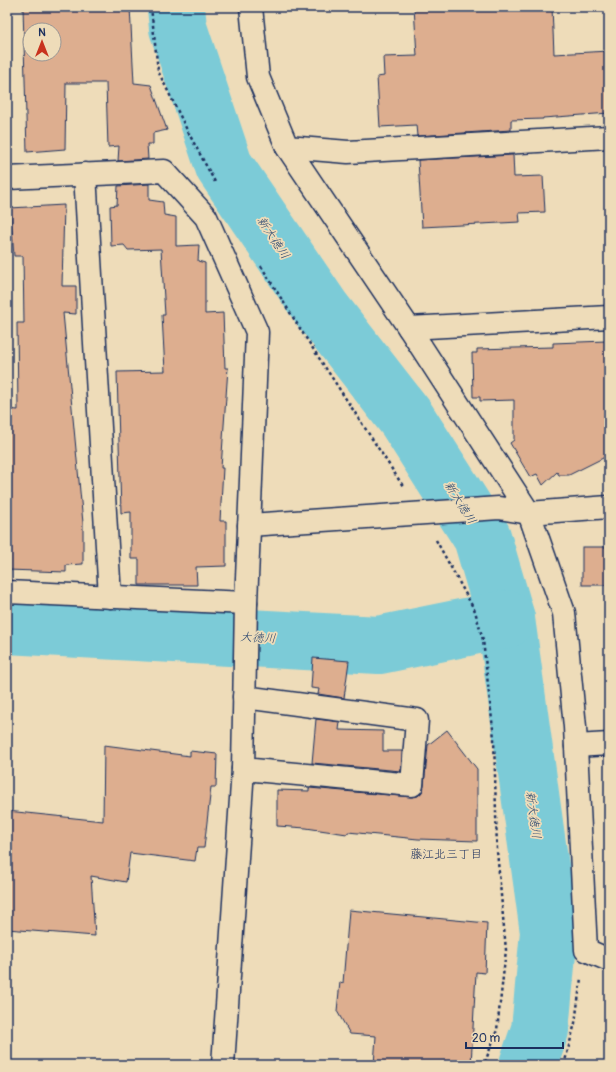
<svg xmlns="http://www.w3.org/2000/svg" width="616" height="1072" viewBox="0 0 616 1072" font-family="Pangolin,'Klee One',sans-serif">
  <rect width="100%" height="100%" fill="#eedcb9"/>
  <filter id="ink" filterUnits="userSpaceOnUse"><feTurbulence type="fractalNoise" baseFrequency=".025" numOctaves="2"/><feDisplacementMap in="SourceGraphic" scale="8" xChannelSelector="R" yChannelSelector="G"/><feConvolveMatrix kernelMatrix="1 2 1 2 8 2 1 2 1" color-interpolation-filters="sRGB"/></filter>
  <g filter="url(#ink)">
    <g fill="none" stroke-linecap="round" stroke-linejoin="round">
      <g stroke="#7bcbd7" stroke-width="58">
        <path d="M176,7L178,28L224,166L322,310L406,418L482,537L506,619L549,932L540,1030L528,1065"/>
        <path d="M7,625L379,645L506,619"/>
      </g>
    </g>
    <g fill="#ddae8f" stroke="#1b2f5e" fill-rule="evenodd">
      <path d="M23,7H130L134,83L151,85L167,130L153,133V144H147L148,159L118,161L119,146L108,147L106,83H66L65,149L27,152ZM30,30H54V54H30Z"/>
      <path d="M414,7H552L554,54L609,51V113L543,118V119L511,120V130L417,136L416,125L380,127L377,77L384,76L383,57L417,56Z"/>
      <path d="M513,155L514,177L543,176L545,212L519,213L520,222L422,227L418,160Z"/>
      <path d="M149,184V200L163,202L164,215L176,217V246L199,245L198,261L205,263V314L223,313L225,368H228L221,468H223L220,521H226V566L196,567L197,585H139V559H131V512L121,513L117,372L165,371L162,315H165L161,249L128,250L124,245L111,246L110,206L117,205L118,186Z"/>
      <path d="M64,205L62,286H76V314L63,313L83,523V564L66,565V572L7,570V409L18,410L17,323H24L23,256H14L10,208Z"/>
      <path d="M606,341V369H609V455L569,475H559L557,472L543,485L537,474L530,477L510,443L514,440V400L480,401V397H473L472,353H477V349L553,347V343Z"/>
      <rect x="582" y="547" width="27" height="38"/>
      <path d="M313,658L349,661L344,698L318,694L319,689L311,688Z"/>
      <path d="M316,719L340,722L339,730L383,731V751H402L401,771L312,763Z"/>
      <path d="M447,730L477,769V841L418,839L348,832L347,834L306,828L277,826V790L309,791V788L411,797L418,796L422,792L424,786L428,745Z"/>
      <path d="M104,745L190,756V751L217,754L216,787H211L204,848H197L195,861L130,853L126,882L91,876L95,936L7,929V811L103,821Z"/>
      <path d="M349,910L487,923L485,973L476,972L471,1065H374L376,1036L350,1034L337,1011L340,982L343,983Z"/>
    </g>
    <g fill="none" stroke-linecap="round" stroke-linejoin="round">
      <defs>
        <g id="minor">
          <path d="M251,7L258,77L287,147L348,152L609,137"/>
          <path d="M85,174L110,597"/>
          <path d="M7,178L164,171L206,217L257,332L246,603L243,769L223,1065"/>
          <path d="M409,328L609,317"/>
          <path d="M609,507L529,513L564,613L575,727L586,950L609,960"/>
          <path d="M249,525L499,508L529,513L409,328L287,147"/>
          <path d="M7,592L246,603"/>
          <path d="M576,746L609,744"/>
          <path d="M243,769L412,785L417,720L244,697"/>
        </g>
      </defs>
      <use href="#minor" stroke="#1b2f5e" stroke-width="25"/>
      <g stroke="#1b2f5e" stroke-width="2.5" stroke-dasharray="3 3" stroke-linecap="butt">
        <path d="M151,7L158,71L188,132L215,182"/>
        <path d="M261,266L304,335L403,486"/>
        <path d="M436,540L475,611L483,640L494,738L497,851L506,950L497,1030L484,1065"/>
        <path d="M564,1065L575,1023L581,978"/>
      </g>
      <use href="#minor" stroke="#eedcb9" stroke-width="22"/>
    </g>
  </g>
  <g text-anchor="middle" dominant-baseline="central" stroke-width="3.5" stroke-linejoin="round" paint-order="stroke">
    <g font-size="12" font-style="italic" fill="#294670" stroke="#eedcb9">
      <text transform="translate(273 238) rotate(56)">新大徳川</text>
      <text transform="translate(460 503) rotate(58)">新大徳川</text>
      <text transform="translate(258 638) rotate(3)">大徳川</text>
      <text transform="translate(533 815) rotate(82)">新大徳川</text>
    </g>
    <g font-size="12" fill="#1b2f5e" stroke="#eedcb9">
      <text x="446" y="854">藤江北三丁目</text>
    </g>
  </g>
  <rect width="616" height="1072" fill="none" stroke="#eedcb9" stroke-width="24"/>
  <rect x="12" y="12" width="592" height="1048" fill="none" stroke="#1b2f5e" stroke-width="1.5" filter="url(#ink)"/>
  <g transform="translate(42 42)"><circle r="19" fill="#eedcb9" stroke="#9a9795"/>
  <path d="M0-3L7 15L0 10L-7 15Z" fill="#c8321e"/>
  <text y="-6" font-size="11" font-weight="bold" text-anchor="middle" fill="#1b2f5e">N</text>
  </g>
  <path d="M466 1042v6h97v-6" fill="none" stroke="#1b2f5e" stroke-width="2"/>
  <text x="472" y="1042" font-size="12" fill="#1b2f5e" stroke="#eedcb9" stroke-width="3" paint-order="stroke">20 m</text>
</svg>
